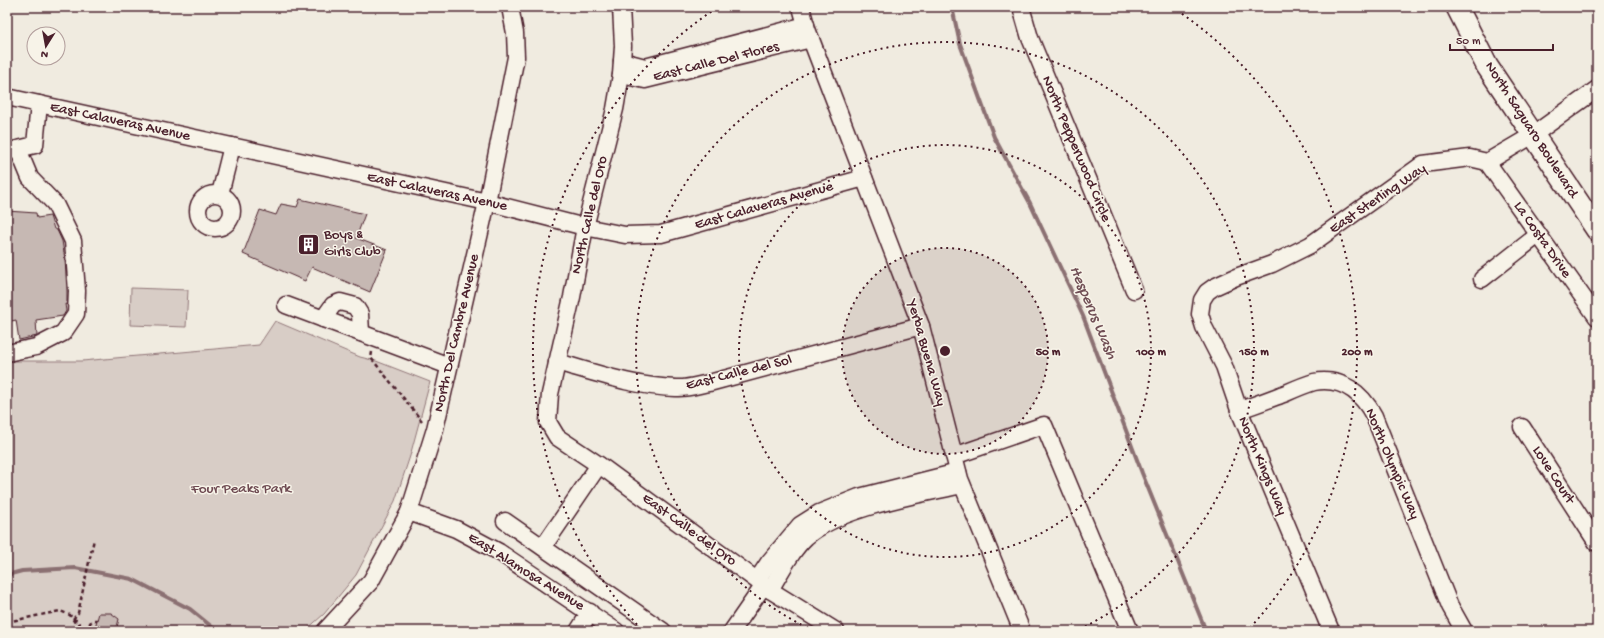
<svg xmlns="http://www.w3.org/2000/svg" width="1604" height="638" viewBox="0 0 1604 638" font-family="'Gochi Hand',sans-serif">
  <rect width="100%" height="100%" fill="#f0ebe0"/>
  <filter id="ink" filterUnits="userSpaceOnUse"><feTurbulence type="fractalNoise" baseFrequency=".025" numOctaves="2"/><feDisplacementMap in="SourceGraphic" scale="8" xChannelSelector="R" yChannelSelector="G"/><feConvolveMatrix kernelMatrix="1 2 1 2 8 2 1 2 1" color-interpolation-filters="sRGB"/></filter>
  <g filter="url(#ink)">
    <g fill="#d8cdc6" stroke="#917678">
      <path d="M131,288L188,290L186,327L130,325Z"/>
      <path d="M275,321L360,357L376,361L430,382L410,456L395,501L356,575L324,614L305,631H7V361H82L259,345Z"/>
    </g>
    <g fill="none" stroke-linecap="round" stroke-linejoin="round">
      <g stroke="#8b6f72" stroke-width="4">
        <path d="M952,7L960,44L994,137L1030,203L1083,316L1142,473L1206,631"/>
        <path d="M7,575L22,571L75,568L132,579L190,609L217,631"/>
      </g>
    </g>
    <g fill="#c6b8b3" stroke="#4a1f2b">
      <path d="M300,199L365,214L356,238L387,250L370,292L312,267L305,281L243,254L260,210L276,215L281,204L297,207Z"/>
      <path d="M7,211L36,213L37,218L50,216L54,229L57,230L62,241L65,259L67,291V305L65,304L66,311L63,316L36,320L37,336L19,340L16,320L7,322Z"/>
      <path d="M99,613H111L119,619L116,631H94Z"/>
    </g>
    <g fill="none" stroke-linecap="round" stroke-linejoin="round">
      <defs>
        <g id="minor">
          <path d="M621,7L623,46L621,75L615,109L585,227L572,297L550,394L548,422L557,437L605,469L770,590L836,631"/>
          <path d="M801,7L807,29L921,326L960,479L1022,631"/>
          <path d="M1021,7L1030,38L1134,290"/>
          <path d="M622,61L645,67L806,25"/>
          <path d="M621,75L645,80L811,39"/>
          <path d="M7,97L487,202L585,227L625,235L661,234L864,178"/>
          <path d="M9,151L35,145L39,104"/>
          <path d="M1487,162L1597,317"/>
          <circle cx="215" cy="211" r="17"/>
          <path d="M220,194L232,146"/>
          <path d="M1482,279L1538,235"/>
          <path d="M286,305L449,366"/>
          <path d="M323,319L333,305L340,302L355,306L360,314L361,333"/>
          <path d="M7,353L36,347L63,333L76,314L77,291L73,241L55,204L30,178L18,149"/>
          <path d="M557,362C596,373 635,387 676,388C687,389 698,385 709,383L921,326"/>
          <path d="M1239,410C1255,405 1270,399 1286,393C1295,389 1304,385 1314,382C1342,377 1362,393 1374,416L1450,606L1464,631"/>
          <path d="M1522,427L1597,543"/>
          <path d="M954,456L1044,425L1130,631"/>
          <path d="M409,512L456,529L499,552L616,631"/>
          <path d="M505,521L663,631"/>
          <path d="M543,547L599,465"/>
          <path d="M757,580L769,562L800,525L819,513L859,497L958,472"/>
          <path d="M770,590C781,572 791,551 806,537C840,507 918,495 962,485"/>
          <path d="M325,631L371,581L409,512L435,429L487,202L516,57L515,33L510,7"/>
          <path d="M578,631L590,612"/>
          <path d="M732,631L764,585"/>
          <path d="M1331,631L1239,410L1224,366L1204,327L1200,314L1202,300L1207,292L1214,287L1236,277L1272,264L1310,245L1423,164L1470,158L1487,162L1533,135L1597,89"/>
        </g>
        <path id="major" d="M1457,7L1487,66L1597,230"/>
      </defs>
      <use href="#minor" stroke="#4a1f2b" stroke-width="19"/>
      <use href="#major" stroke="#4a1f2b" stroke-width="24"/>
      <g stroke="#4a1f2b" stroke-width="2.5" stroke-dasharray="4 3" stroke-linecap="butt">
        <path d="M372,352L371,358L422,421"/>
        <path d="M73,619L78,613L94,539"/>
        <path d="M73,619L78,621L80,626L83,631H87"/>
        <path d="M7,622L60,611L70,615L77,626V631"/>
        <path d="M87,631L89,628L90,623L93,620H97"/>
      </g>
      <use href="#minor" stroke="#f7f3e8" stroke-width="16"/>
      <use href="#major" stroke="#f7f3e8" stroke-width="21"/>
    </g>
  </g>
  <circle cx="945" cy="351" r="103" fill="#4a1f2b" fill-opacity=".12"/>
  <g fill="none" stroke="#4a1f2b" stroke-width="2" stroke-dasharray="2 4">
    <circle cx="945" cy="351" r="103"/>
    <circle cx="945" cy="351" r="206"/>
    <path d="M812 630A309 309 0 1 1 1078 630"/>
    <path d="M641 629A412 412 0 0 1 718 7M1172 7A412 412 0 0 1 1249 629"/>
  </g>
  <defs>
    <symbol id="building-square" viewBox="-11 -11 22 22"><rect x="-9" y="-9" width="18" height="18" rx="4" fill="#4a1f2b" stroke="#f7f3e8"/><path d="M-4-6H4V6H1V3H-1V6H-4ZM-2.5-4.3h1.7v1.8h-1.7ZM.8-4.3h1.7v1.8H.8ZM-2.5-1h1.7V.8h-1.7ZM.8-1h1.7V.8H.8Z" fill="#fff"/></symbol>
  </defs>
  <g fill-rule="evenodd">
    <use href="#building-square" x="296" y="232" width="25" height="25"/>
  </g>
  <g text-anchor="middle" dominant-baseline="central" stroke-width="3" stroke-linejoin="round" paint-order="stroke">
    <g font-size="15" fill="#4a1f2b" stroke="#f7f3e8">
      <text transform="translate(716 62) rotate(-14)">East Calle Del Flores</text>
      <text transform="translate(120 122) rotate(12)">East Calaveras Avenue</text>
      <text transform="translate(1531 130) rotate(57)">North Saguaro Boulevard</text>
      <text transform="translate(1076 149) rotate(67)">North Pepperwood Circle</text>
      <text transform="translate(437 192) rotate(12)">East Calaveras Avenue</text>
      <text transform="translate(1378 199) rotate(-34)">East Sterling Way</text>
      <text transform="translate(764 206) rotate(-16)">East Calaveras Avenue</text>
      <text transform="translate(590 215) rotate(-77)">North Calle del Oro</text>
      <text transform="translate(1542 240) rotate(55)">La Costa Drive</text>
      <text transform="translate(457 333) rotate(-77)">North Del Cambre Avenue</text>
      <text transform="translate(926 353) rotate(74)">Yerba Buena Way</text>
      <text transform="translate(739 373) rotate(-14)">East Calle del Sol</text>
      <text transform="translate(1392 464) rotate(67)">North Olympic Way</text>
      <text transform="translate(1262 466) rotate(67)">North Kings Way</text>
      <text transform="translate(1553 475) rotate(57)">Love Court</text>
      <text transform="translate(689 530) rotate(36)">East Calle del Oro</text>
      <text transform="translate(526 572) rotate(32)">East Alamosa Avenue</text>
    </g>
    <g font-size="15" fill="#4a1f2b" stroke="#f7f3e8" text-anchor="start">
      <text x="324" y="235">Boys &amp;<tspan x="324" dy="17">Girls Club</tspan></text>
    </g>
    <g font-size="15" fill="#6e4a52" stroke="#f7f3e8">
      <text x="241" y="489">Four Peaks Park</text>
    </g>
    <g font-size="16" font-style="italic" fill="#704e55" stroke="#f7f3e8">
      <text transform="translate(1092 313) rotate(67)">Hesperus Wash</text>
    </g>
  </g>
  <circle cx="945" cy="351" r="6" fill="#4a1f2b" stroke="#f7f3e8" stroke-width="2"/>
  <g font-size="12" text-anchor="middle" font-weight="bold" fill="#4a1f2b" stroke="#f7f3e8" stroke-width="3" stroke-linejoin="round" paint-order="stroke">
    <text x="1048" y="355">50 m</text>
    <text x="1151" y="355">100 m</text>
    <text x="1254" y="355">150 m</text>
    <text x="1357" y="355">200 m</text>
  </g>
  <rect width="1604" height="638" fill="none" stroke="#f7f3e8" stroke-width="24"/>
  <rect x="12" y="12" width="1580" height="614" fill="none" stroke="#4a1f2b" stroke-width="1.5" filter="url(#ink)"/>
  <g transform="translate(46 46) rotate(191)"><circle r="19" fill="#f7f3e8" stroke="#b29e9c"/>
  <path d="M0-3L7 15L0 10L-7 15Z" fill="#4a1f2b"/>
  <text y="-6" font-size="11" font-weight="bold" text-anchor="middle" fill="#4a1f2b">N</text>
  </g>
  <path d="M1450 44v6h103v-6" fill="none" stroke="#4a1f2b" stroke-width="2"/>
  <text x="1456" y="44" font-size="12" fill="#4a1f2b" stroke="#f7f3e8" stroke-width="3" paint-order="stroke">50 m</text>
</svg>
